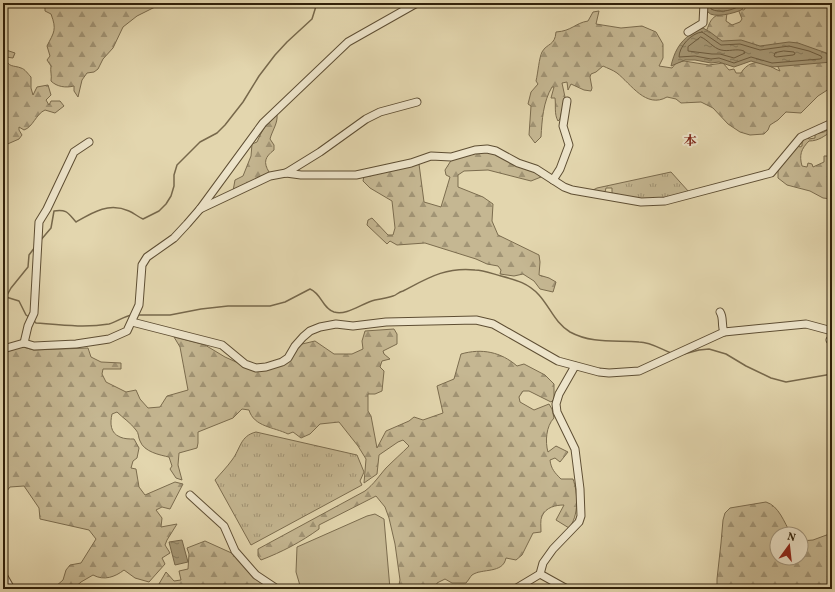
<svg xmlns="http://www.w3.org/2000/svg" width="835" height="592" viewBox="0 0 835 592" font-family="Vollkorn,'Noto Serif JP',serif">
  <defs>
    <pattern id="grass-tufts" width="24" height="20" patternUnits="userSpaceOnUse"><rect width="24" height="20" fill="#c5b792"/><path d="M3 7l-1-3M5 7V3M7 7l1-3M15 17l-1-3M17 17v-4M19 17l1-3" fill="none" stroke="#a19475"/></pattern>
    <pattern id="forest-firs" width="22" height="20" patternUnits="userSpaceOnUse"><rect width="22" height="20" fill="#c5b792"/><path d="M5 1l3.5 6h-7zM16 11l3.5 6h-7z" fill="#a19475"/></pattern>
    <pattern id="water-ripples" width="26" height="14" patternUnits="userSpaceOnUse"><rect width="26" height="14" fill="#a69876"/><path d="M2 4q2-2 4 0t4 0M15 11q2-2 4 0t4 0" fill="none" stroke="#887c5f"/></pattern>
  </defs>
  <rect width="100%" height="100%" fill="#e3d6ae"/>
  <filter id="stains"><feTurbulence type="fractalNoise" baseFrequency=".005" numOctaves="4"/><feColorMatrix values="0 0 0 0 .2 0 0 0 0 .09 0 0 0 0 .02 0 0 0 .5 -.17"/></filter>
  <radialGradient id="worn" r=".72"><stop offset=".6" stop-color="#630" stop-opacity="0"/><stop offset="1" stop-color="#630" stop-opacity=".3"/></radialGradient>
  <g fill="url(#grass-tufts)" stroke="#7b6c4e">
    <path d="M671,172L689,192L664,199L642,200L612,194V188H606L605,192L593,190L597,188Z"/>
    <path d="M256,432L357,455L364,472L360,481L362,485L251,545L215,480C221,473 227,467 232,460C241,448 240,436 256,432Z"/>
  </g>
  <g fill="url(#forest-firs)" stroke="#7b6c4e">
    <path d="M40,3H160L157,6L137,16L123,27L113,48L103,59L98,69L94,72L87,73L82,80L78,97L74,91V86C66,88 57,87 51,81C52,75 50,71 51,66L47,60L50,56L47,46C54,32 57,30 51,14L45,11V8L40,5Z"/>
    <path d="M748,3H832V87L818,96L801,113L786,112L778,120L770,125L768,130L764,134L750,135L740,132L728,124L713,108L701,102L681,103L676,99L667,97C646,109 631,84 617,73C613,70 607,68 603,66L596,72L591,74L590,77L592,88L591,91L584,90L571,84L568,90L567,82L562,83L565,97L560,119L558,121C554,114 556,106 555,98H551L554,87H552C543,102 542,120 541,137L535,143L529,135L531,106L528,104L531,92L538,84L536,81C538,73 539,58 542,52C547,43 555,46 556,32C572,31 575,23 588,21L593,12L599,11L596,24L621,28L642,26L656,32L663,44V58L659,66L672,68L676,63L684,61L709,65L723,63L729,70L734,69L736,73H741C746,64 756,60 766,64C771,66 774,69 780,71L777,65L715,41L706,32C711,19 712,15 727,13L726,21L732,25L740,22L742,19L738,9L744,10Z"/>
    <path d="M3,49L15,53L13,58L6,57C7,68 14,65 21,68C25,69 28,74 31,77V88L33,95L37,87L48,85L51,95L46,100L49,105L51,101H60L64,106L55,113L45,110C36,114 33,127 24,130L19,127V130L22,135L19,139L3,146Z"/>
    <path d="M277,115C278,123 272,131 270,139L274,145V150C265,157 263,162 269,172L233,191L235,180L243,176L251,156L252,144L257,142C262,131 266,122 277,115Z"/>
    <path d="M832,127V131C824,136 819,141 809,141C801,149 799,155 802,166L807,167L808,163L812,164L813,167L824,162V156H827L832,152V199L823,198L810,191L787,185L778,178V167L796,145L800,147L802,146V142L803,139L807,137L809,139L815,138V134L824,132Z"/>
    <path d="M485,151L492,153L536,173L541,177L531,181L488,170L464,171L458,175V187L483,197L493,204L492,221L498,235L539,255L540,262L539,275L549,278L556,282L553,292L540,289L534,281L523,274L514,276L500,274L501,270L498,266L487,264L476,259L425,243L397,245L390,241L387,244L367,225L368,220L372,218L388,235H393L395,228L392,201L370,188L363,181L364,176L419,164L424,202L441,207L450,177L446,175L445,170L452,159Z"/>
    <path d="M394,329L397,334V344L383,351L384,354L390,359L382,361L380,367L384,371L382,391L375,394H368V411L371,416L377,448L386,431L409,421L414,417L423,420L443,413L437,386L454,379L461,354C482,348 501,352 517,366L524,364L545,375L554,384V399L551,402L529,391H523L519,397L520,402L534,410L549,404L552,409L554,418C546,426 545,442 548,452L556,446L568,452L560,462L555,458L550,460C551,469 555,473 561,479H573C578,493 579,516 569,528L556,520L564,505C556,505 546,507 542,516C540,520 541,527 541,532L533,533L522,555L516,560L506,558C503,574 482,568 472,575C470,577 468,581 466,583H452L445,579L437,583L436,589H398L400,580L395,544L389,518L385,507L376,496L319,525V529C301,542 282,552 261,560L258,556V549L365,491C374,484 379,476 386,468C394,460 402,453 409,446L403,440L398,442L379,455L377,474L364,483L366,459L358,446L339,422L320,424L310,434L301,438L293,432L288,434C274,427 254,427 249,410L242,409L233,418L198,432V443L197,448L179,453L178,465L182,480L176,478L170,469L172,466L169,457C160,455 144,452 140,441C138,437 139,433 136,430C131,423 123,418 117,412L112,414C110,423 110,433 120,437C124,439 130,439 134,439L139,448L137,458L133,461L131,468L136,469L139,487L145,495L175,482L183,484L170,509L162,507L156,510L162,518L161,527L177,524L167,540L165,545L170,553L162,558L165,564L149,582L135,578L124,570C115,577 104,581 93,575L81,582L73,589H57L55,587L63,580L66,570L70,565L81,563L96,539L89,530L40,519L39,508L24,486L10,487L6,492L3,491V351L23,347L34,350L88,348L91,357L101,362L121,363V369H103L102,374L106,382L126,392L136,390L140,399L148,408L160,407L167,396L188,390L180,347L174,337L205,345L225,357L245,366L266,367L285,356L302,344L315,341L334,354H352L363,349L362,341L365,331Z"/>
    <path d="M766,502C779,506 784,522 791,534H777V558H801V541L813,540L832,533V589H810L799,587L782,589H720L717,587V579L721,543L723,520L725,513L730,508Z"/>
    <path d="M205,541L236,555L280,589H156L166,572L174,581L181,580L179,571L188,569L189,554L187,548Z"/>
  </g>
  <path fill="#c5b792" stroke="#7b6c4e" d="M375,514L384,519L390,589H301L296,572L297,547L367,516Z"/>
  <g fill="url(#water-ripples)" stroke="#77684b">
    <path d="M707,3H748C746,5 744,8 741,10C735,13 713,19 708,12C706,10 707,6 707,3Z"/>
    <path d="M703,28L710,32L722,41L741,40L760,46L789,42L798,43L832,55V62L772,67L751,61L734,67L719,62L711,63L695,60H685L671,66C674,53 679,42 691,34C695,31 698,29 703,28Z"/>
    <path d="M182,540L188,562L175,565L169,542Z"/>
  </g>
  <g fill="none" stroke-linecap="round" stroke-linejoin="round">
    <g stroke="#6c5c40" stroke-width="1">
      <path d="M711,3V9C720,14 736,10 743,3"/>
      <path d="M702,32L721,45L740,44L760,50L789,46L809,51L821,56L822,58L820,59L772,63L751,57L734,63L719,58L711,59L695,56L679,57C679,47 691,33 702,32Z"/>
      <path d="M701,37C708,40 713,48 721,50C729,52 736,48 744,51L745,53L734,58L720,54H712L688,51V47Z"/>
      <path d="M784,51L794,52L795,54L793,55L776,57L774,56L775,53Z"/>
    </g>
    <g stroke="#77684b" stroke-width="1.5">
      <path d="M40,241L51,228L54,211C67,209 68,213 76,222C93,212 109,202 129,211C134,213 138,217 143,219L159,211L166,204L171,196L174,186V175L177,165L200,142L217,133L225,125L243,102L259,76L275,55L287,42L312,19L317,3"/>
      <path d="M6,297L19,301L26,315L29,317"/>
      <path d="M3,299L6,297L11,288L28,267L29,255L35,247"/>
      <path d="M138,315H170L201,309L228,306H270L285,302L310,289C322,294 322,308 334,312C347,316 362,303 375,300C381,299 387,298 393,296C397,295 398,292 403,291C428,278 445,267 475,270C484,270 493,274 501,276C516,280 528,283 539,295C550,307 555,323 570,332C592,344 616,340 639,342C650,342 661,349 671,353"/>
      <path d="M33,320L36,323C61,325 85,328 109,324C117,322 124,316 132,315"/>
      <path d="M684,354L699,350L709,349L726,354L746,366L771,378L786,382L832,374"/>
    </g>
    <defs>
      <g id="minor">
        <path d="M688,32L703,23L704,3"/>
        <path d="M286,173L320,152L366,119L380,112L417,102"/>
        <path d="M553,180L560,169L569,145L563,126L567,101"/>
        <path d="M200,209L270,176L286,173L301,175H356L411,163L431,156L451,157L475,150L487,149L496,151L518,163L536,169L564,187L572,190L641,202L665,201L771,173L801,137L832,123"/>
        <path d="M720,312C724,318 721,325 724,332"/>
        <path d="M132,322L222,345L245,364L256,368L266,367L282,362L288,358L295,346L303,337L310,331L320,327L336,324L353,326L386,322L476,320L493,324L558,361L599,372L609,373L639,371L724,332L806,324L832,331"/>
        <path d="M830,340L832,338"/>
        <path d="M24,343L28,326L34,313L39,222L47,209L74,152L89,142"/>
        <path d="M3,349L24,343L34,346L76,344L109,339L127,331L139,305L142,265L147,257L174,238L187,224L200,209L263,123L348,42L417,3"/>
        <path d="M190,495L224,526L235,551L256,575L277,589"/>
        <path d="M540,574L567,589"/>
        <path d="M3,575L11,589"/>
        <path d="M515,589L540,574L543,563L553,549L579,522L581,516L580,489L575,449L557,412L556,404L559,394L575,366"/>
      </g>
    </defs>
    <use href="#minor" stroke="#5e4e33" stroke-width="9"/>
    <use href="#minor" stroke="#ede4ca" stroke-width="7"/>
  </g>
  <g text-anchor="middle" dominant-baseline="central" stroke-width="4" stroke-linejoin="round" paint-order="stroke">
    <g font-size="13" font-weight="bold" fill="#7a1f14" stroke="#ede4ca">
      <text x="690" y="142">本</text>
    </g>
  </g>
  <rect width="835" height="592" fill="none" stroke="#e3d6ae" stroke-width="16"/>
  <rect x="4" y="4" width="827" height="584" fill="none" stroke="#31210a" stroke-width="2"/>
  <rect x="8" y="8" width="819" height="576" fill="none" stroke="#31210a"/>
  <g transform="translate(789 546) rotate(15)"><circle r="19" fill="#ede4ca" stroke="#a2967d"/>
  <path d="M0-3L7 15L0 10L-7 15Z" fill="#8f2418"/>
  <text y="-6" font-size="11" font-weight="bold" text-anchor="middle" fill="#31210a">N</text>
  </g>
  <rect width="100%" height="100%" filter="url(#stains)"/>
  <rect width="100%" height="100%" fill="url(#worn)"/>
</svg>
